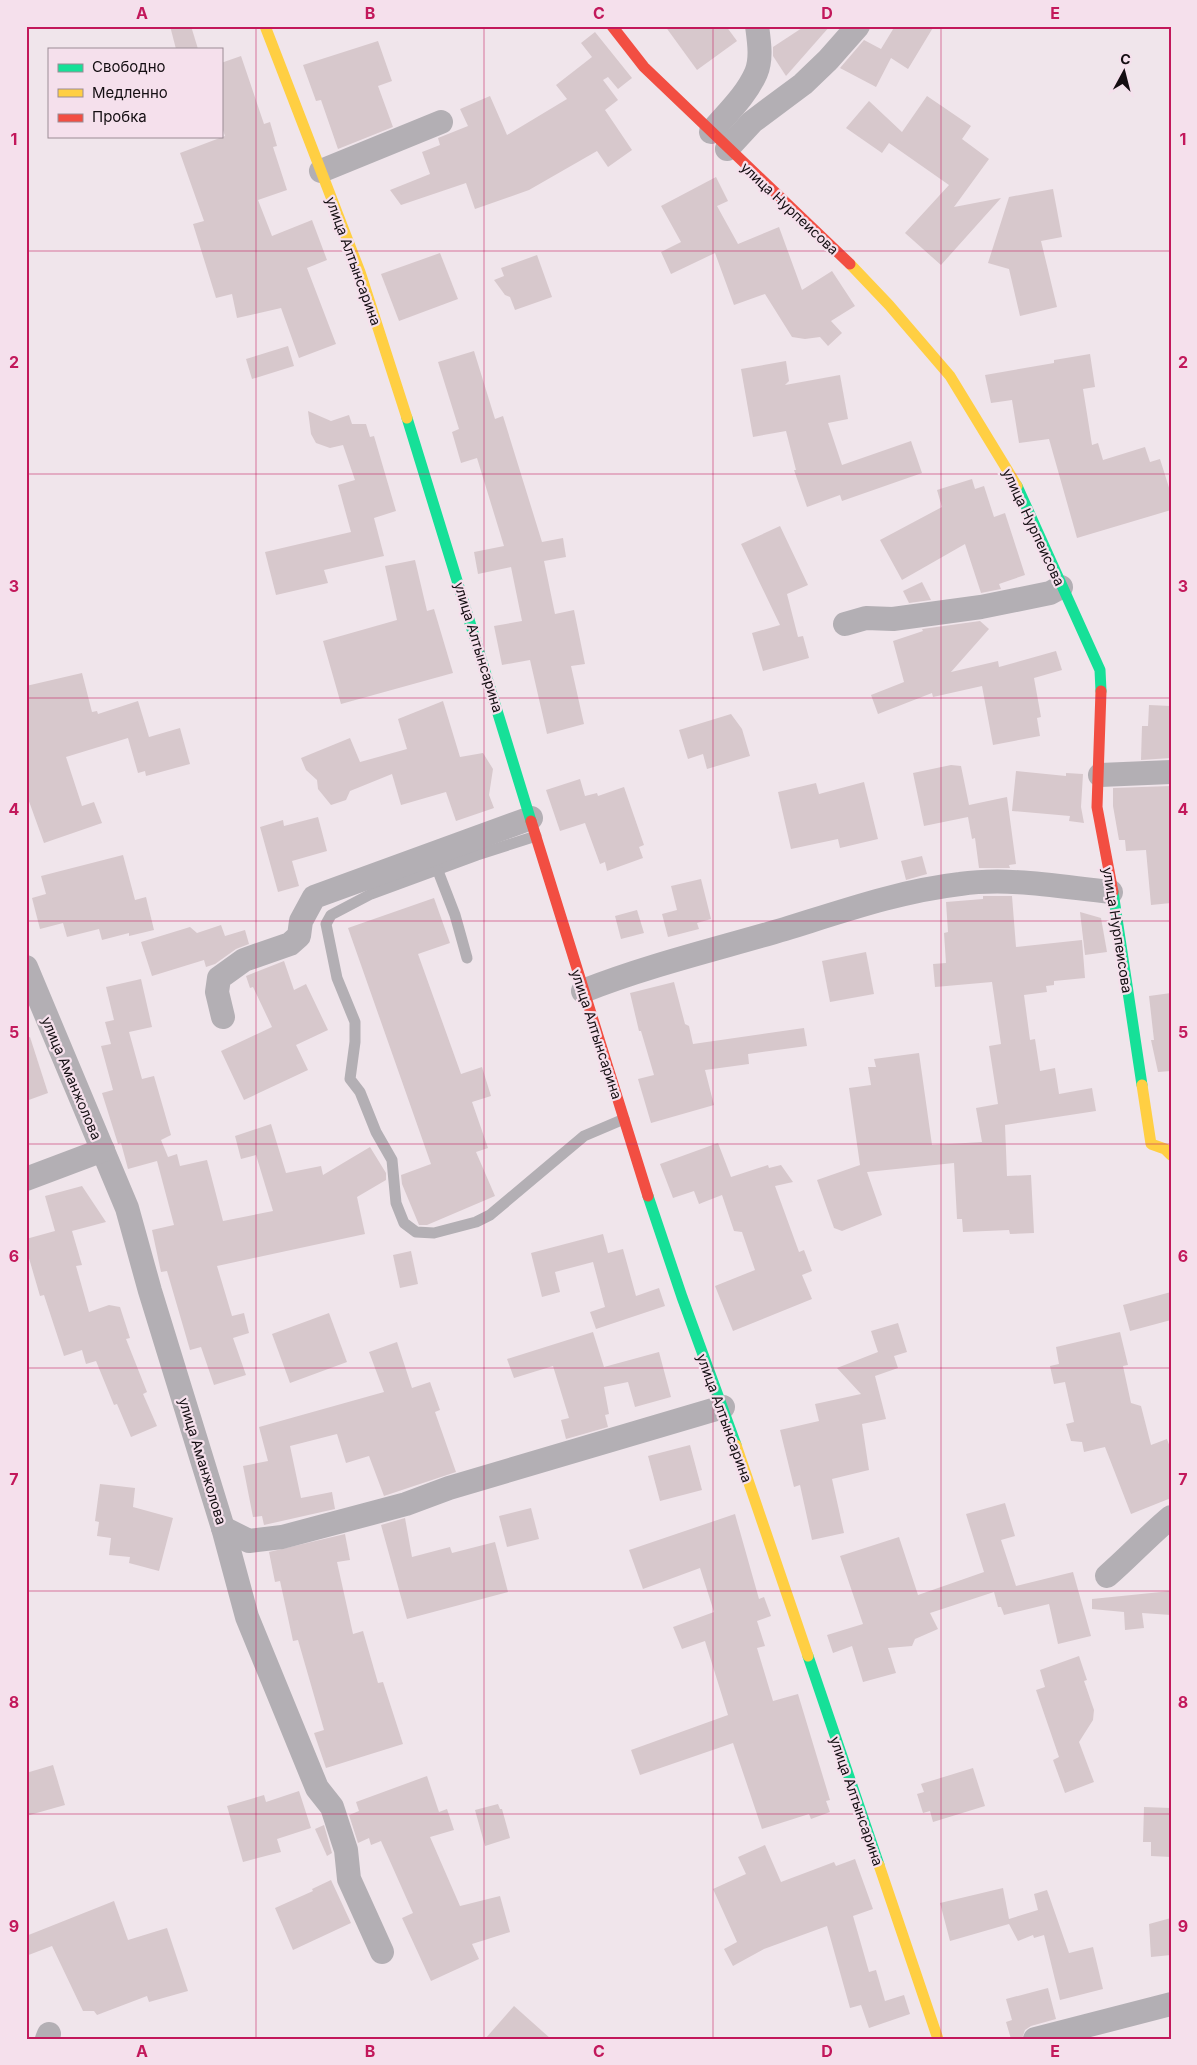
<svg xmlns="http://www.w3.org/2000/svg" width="1197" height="2065" viewBox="0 0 1197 2065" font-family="Inter,sans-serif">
  <rect width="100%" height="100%" fill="#f0e5eb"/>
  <g fill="#d7c8cc">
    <path d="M170,26H191L198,49H176Z"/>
    <path d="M665,26H726L737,41L697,70Z"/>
    <path d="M805,26H830L786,76L773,56V47Z"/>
    <path d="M895,26H934L908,69L891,58L876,87L840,68L864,40L881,49Z"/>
    <path d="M595,32L632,78L618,89L608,77L603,80L618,100L605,110L632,150L608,167L597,151L529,190L475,209L466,183L401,205L390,190L430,174L422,152L440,145L438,138L468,126L460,109L490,96L507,135L567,99L556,85L592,57L581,43Z"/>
    <path d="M378,41L392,81L378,86L393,127L338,149L321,100L316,101L303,65Z"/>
    <path d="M241,56L264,124L270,122L277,146L273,147L287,190L258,200L272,236L312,220L327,260L307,268L336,344L299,358L281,308L237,318L232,294L216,298L193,224L204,221L180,153L225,136L221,124V63Z"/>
    <path d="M927,96L971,126L962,139L989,159L954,207L1001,198L941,265L905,233L949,185L889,143L882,153L846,128L869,101L902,132Z"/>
    <path d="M716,177L728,201L717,206L738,244L779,227L802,290L832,271L855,306L831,321L842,333L828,346L820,337L805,339L792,337L765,294L734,305L715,253L671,274L661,252L681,242L661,206Z"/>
    <path d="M1053,189L1062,237L1041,241L1057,307L1020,316L1009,269L988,263L1009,197Z"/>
    <path d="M440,253L458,299L399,321L381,274Z"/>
    <path d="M537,255L552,297L515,310L510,297L505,295L494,280L504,276L501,268Z"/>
    <path d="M288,346L294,366L252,379L246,359Z"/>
    <path d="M474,351L495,419L503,416L542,542L563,538L566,557L544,561L555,614L574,610L585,664L571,666L584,724L547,734L530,660L502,665L494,626L522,621L511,567L478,574L474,552L504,546L477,458L461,463L452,432L459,429L438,362Z"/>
    <path d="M1090,354L1095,387L1083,389L1092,445L1098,443L1103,460L1145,447L1150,462L1160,459L1171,494V510L1077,538L1049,439L1019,443L1012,400L991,403L985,375L1054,363V360Z"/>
    <path d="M786,361L789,381L785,385L840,375L848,419L828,423L842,465L911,441L922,473L842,501L840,495L807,507L794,470H796L786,431L753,437L741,369Z"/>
    <path d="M308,411L331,421L349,415L352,424H366L370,437L374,436L396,511L374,518L384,556L324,570L328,583L276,595L265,552L351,532L338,485L355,480L343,445L330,448L316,443L311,434Z"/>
    <path d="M972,479L975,489L984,486L994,517L1005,513L1025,575L999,584L1001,589L981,593L965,544L902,580L880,540L942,507L937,490Z"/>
    <path d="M780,526L808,585L787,594L798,637L803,636L809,658L763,671L752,633L780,625L741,544Z"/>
    <path d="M415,560L427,611L434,609L453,673L341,704L323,641L397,620L385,566Z"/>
    <path d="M922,582L931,600L909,603L903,591Z"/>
    <path d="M980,621L989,629L951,672L998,661L999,667L1056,651L1062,670L1034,678L1041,717L1037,718L1040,736L993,745L982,686L933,697L932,693L878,714L871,695L904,682L893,641L923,631L922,629Z"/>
    <path d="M82,673L92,712L97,711L98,714L138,701L149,737L180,728L190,764L146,776L145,771L138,773L128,738L66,757L82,806L94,802L102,823L44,843L26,793V686Z"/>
    <path d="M443,701L460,757L483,753L493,769L489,795L494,808L456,821L446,792L401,805L392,774L350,791L346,800L331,805L318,789L317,780L306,770L301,758L350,738L360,762L407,749L398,719Z"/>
    <path d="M1149,705L1171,706V758L1141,760L1142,726H1148Z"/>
    <path d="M731,714L742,729L750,756L707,769L703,754L688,759L679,730Z"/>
    <path d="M951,765L961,766L969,805L1007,797L1016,864L1009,865L1010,868H979L975,838L972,839L968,817L924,826L913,773Z"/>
    <path d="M1016,771L1066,776V773L1083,774L1081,807L1084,823L1069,821L1070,816L1012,811Z"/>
    <path d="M580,779L585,796L597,793L598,796L624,787L644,845L639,847L643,858L607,871L605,862L600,864L585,823L560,831L546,790Z"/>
    <path d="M864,782L878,839L840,848L838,839L791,849L778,792L816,783L819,794Z"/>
    <path d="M1171,786V903L1151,905L1146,850L1126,851L1125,840H1119L1113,806V788Z"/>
    <path d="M318,817L327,851L292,861L299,886L278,892L260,827L283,820L284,826Z"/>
    <path d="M123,855L135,900L146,897L154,930L129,936V933L102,940L99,929L67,937L63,923L40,929L32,898L46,894L41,876Z"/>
    <path d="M922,856L927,874L906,880L901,861Z"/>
    <path d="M701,879L711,919L697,923L699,929L668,937L662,914L677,910L671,886Z"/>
    <path d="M983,896H1012L1016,947L1082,940L1085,978L1054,981V985L1046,986L1047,992L1024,995L1030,1040L1035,1039L1040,1071L1055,1068L1059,1094L1092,1088L1096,1111L1005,1125L1007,1176L1031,1175L1034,1233L1010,1234L1009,1230L963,1232L962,1219H957L954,1163L867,1172L882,1215L842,1231L834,1228L817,1180L860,1165L849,1088L871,1085L868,1067H876L874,1059L919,1053L932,1145L982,1142L976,1108L998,1104L989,1046L1001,1044L992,982L935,987L933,964L946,963L944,933L948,932L946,902L983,899Z"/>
    <path d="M434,898L450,943L418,954L461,1074L482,1067L491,1096L472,1102L488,1148L476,1152L495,1196L427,1225H419L402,1184L401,1175L431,1164L348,928Z"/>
    <path d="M637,910L644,933L621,939L615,916Z"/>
    <path d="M1080,912L1101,918L1107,952L1085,955Z"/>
    <path d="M221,925L225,936L245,930L249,944L236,949L215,964L206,967L204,960L152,976L141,942L190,927L197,933Z"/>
    <path d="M866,952L874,994L830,1002L822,961Z"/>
    <path d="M284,961L294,990L306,984L328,1030L296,1045L308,1070L244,1100L221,1051L272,1027L253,987L250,988L246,976Z"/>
    <path d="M141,979L152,1027L129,1032L142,1079L154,1076L171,1135L161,1140L168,1157L177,1154L180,1166L207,1160L223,1221L273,1211L256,1155L241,1159L235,1136L271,1124L286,1173L321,1166L323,1175L370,1147L386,1173V1180L357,1197L365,1234L217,1266L232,1316L244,1313L249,1333L233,1338L246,1375L214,1385L201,1347L190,1350L167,1271L161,1272L152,1230L174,1225L157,1161L128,1169L121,1143L118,1144L102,1093L113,1090L101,1046L111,1044L105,1022L114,1020L106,987Z"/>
    <path d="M674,982L685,1024L689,1026L693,1044L804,1028L807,1046L748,1054L749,1064L705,1070L714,1105L651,1123L638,1079L654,1075L641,1031H639L630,993Z"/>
    <path d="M1171,993V1071L1158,1072L1151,1040H1154L1149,996Z"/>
    <path d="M30,1037L48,1093L26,1101V1038Z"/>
    <path d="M718,1143L731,1177L768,1165L769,1168L781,1165L793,1182L775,1186L799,1252L804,1250L812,1271L802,1275L812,1299L733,1331L715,1286L755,1270L742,1232L734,1231L722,1195L699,1204L694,1191L673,1198L660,1164Z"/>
    <path d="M82,1186L106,1222L72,1231L82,1265L76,1266L89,1312L109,1305L120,1307L130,1338L126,1339L147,1392L143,1394L157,1426L131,1437L117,1404L114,1405L96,1361L86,1364L82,1350L64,1356L44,1295L40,1296L26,1248V1239L55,1231L45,1196Z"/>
    <path d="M603,1234L608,1253L623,1249L636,1296L659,1288L665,1306L596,1329L590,1312L605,1307L593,1262L555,1272L560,1292L542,1297L531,1253Z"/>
    <path d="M411,1251L418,1284L400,1288L393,1255Z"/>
    <path d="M1171,1292V1320L1130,1331L1123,1305Z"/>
    <path d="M329,1313L347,1362L290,1383L272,1334Z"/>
    <path d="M898,1323L907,1352L894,1356L898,1368L875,1376L886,1419L862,1424L869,1470L832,1479L844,1533L812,1540L800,1485L794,1487L780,1430L819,1421L815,1404L861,1394L837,1368L878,1352L871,1331Z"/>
    <path d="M593,1332L604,1367L659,1352L671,1397L635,1407L628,1382L604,1387L609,1414L605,1415L608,1427L566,1439L561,1420L569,1418L553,1366L514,1378L507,1359Z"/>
    <path d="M1120,1332L1128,1365L1123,1366L1131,1403L1141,1406L1151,1445L1167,1439L1171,1450V1498L1131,1514L1105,1447L1084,1452L1082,1442L1071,1441L1066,1424L1074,1422L1065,1382L1054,1384L1050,1366L1059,1364L1056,1347Z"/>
    <path d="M397,1342L412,1388L430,1382L440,1410L435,1412L456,1472L384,1496L369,1456L346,1463L337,1434L290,1446L301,1498L332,1492L335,1509L264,1525L262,1516L253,1517L243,1466L268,1461L259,1427L384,1392L369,1352Z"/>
    <path d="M690,1445L702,1490L660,1501L648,1456Z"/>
    <path d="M100,1484L135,1488L133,1507L173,1518L159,1571L129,1563L130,1557L109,1555L111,1538L97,1536L99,1522L95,1521Z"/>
    <path d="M1005,1503L1015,1536L1001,1540L1016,1586L1073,1572L1091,1636L1058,1644L1049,1604L1004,1615L1001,1607H998L994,1592L930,1613L938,1629L915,1639L912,1646L888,1648L896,1673L863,1682L852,1646L833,1653L827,1635L863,1624L840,1556L899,1537L918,1595L984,1572L966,1514Z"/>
    <path d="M531,1508L539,1539L507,1547L499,1516Z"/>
    <path d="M735,1514L759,1599L764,1597L771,1616L757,1621L765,1646L757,1648L773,1701L798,1694L830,1800L826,1801L830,1812L811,1819L809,1814L762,1829L733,1743L640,1775L631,1750L728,1715L705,1641L682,1649L673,1627L714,1612L700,1568L643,1589L629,1550Z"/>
    <path d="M405,1518L412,1557L450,1547L452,1553L495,1542L508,1592L407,1619L381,1525Z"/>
    <path d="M345,1534L350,1560L337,1562L353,1634L363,1631L378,1683L383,1682L403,1744L326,1768L314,1733L324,1730L298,1640L293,1641L280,1581L275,1582L269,1552Z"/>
    <path d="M1171,1591V1615L1142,1613L1144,1628L1125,1630L1124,1612L1092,1609V1599Z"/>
    <path d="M1079,1656L1087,1680L1084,1681L1094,1710L1093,1720L1079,1742L1094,1782L1065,1793L1053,1760L1059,1757L1036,1690L1045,1687L1040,1670Z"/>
    <path d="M53,1765L65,1805L26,1816V1773Z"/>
    <path d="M973,1768L985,1806L933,1822L930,1811L923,1813L917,1794L924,1792L921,1784Z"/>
    <path d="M427,1776L439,1812L447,1809L454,1830L430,1837L460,1906L500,1896L510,1932L472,1944L479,1959L431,1981L402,1918L413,1913L381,1841L371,1845L369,1838L358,1843L349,1815L359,1811L356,1802Z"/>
    <path d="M299,1791L311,1828L277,1839L281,1852L243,1862L227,1806L264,1795L266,1802Z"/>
    <path d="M498,1804L500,1809H502L510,1838L485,1846L475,1810Z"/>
    <path d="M1144,1807L1171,1808V1857L1151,1856V1842H1143Z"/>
    <path d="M324,1825L332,1853L327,1856L315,1829Z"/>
    <path d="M765,1845L781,1882L834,1862L836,1866L855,1859L873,1909L853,1916L869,1972L876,1970L885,2001L904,1995L910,2014L869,2028L861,2005L850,2008L827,1926L764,1949L733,1966L724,1949L737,1942L713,1889L746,1874L738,1857Z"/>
    <path d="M331,1880L351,1923L293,1950L275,1908L313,1891L312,1889Z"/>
    <path d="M1003,1888L1009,1919L1038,1910L1034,1894L1047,1890L1069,1953L1093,1947L1103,1989L1060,2000L1044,1935L1034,1938L1033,1935L1018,1941L1009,1924L950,1941L940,1903Z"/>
    <path d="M114,1901L128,1940L167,1928L188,1991L149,2002L147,1996L97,2015L94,2011H83L52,1946L26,1956V1936Z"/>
    <path d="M1171,1918V1955L1151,1957L1149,1924Z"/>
    <path d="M1048,1988L1056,2019L1031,2026L1025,2030L1022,2039H1011L1006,2022L1012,2020L1006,1999Z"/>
    <path d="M514,2006L551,2039H485Z"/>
  </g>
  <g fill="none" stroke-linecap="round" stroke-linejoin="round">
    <g stroke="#b3afb4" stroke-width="11">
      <path d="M536,836L477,855L371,894L331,915L326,924L337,978L355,1022V1042L350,1079L360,1092L376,1132L392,1160L396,1203L404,1223L416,1232L434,1233L476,1222L490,1215L584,1136L624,1119"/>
      <path d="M438,871L455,915L467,958"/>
    </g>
    <g stroke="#b3afb4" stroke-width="24">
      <path d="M711,132C726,114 746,96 756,73C762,59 759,41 757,26"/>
      <path d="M727,149L752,122L803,84L828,60L858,26"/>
      <path d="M321,171L441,122"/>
      <path d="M845,624L866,618L893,619L981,607L1050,593L1061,587"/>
      <path d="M1100,775L1171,772"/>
      <path d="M26,967L127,1208L150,1291L223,1528L247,1617L317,1788L332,1807L346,1850L349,1879L382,1952"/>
      <path d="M583,991C649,965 717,949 785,929C843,911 900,891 960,884C1010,877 1061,887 1111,892"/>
      <path d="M223,1017L217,992L219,978L244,960L290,944L299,936L301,921L314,897L531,818"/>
      <path d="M26,1179L103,1150"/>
      <path d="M223,1528L249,1541L282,1537L406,1504L449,1488L723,1407"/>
      <path d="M1107,1576C1129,1557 1148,1536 1171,1517"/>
      <path d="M47,2039L49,2034"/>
      <path d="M1035,2039L1171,2004"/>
    </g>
    <g stroke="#16e098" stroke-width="11">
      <path d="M407,418L531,821"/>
      <path d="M1017,486L1100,670L1101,691"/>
      <path d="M1113,892L1142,1085"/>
      <path d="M648,1196L682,1297L736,1445"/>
      <path d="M808,1656L879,1865"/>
    </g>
    <g stroke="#ffcf43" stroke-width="11">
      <path d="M265,26L360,272L407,418"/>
      <path d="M850,264L889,305L950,376L1017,486"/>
      <path d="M1142,1085L1151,1144L1165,1149L1171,1155"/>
      <path d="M736,1445L808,1656"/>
      <path d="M879,1865L938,2039"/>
    </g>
    <g stroke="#f24e42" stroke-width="11">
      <path d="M612,26L644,67L850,264"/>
      <path d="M1101,691L1097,807L1113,892"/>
      <path d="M531,821L648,1196"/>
    </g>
  </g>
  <path fill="none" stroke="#c2185b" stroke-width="1" stroke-opacity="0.55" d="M256,26V2039M484,26V2039M713,26V2039M941,26V2039M26,251H1171M26,474H1171M26,698H1171M26,921H1171M26,1144H1171M26,1368H1171M26,1591H1171M26,1814H1171"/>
  <g text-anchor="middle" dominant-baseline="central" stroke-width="4.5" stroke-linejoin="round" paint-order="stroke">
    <g font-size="14" fill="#140e12" stroke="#f5e0ec">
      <text transform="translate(790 208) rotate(43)">улица Нурпеисова</text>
      <text transform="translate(354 261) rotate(70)">улица Алтынсарина</text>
      <text transform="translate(1034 527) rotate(65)">улица Нурпеисова</text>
      <text transform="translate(479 647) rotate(73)">улица Алтынсарина</text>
      <text transform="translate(1118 930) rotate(81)">улица Нурпеисова</text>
      <text transform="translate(597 1034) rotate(72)">улица Алтынсарина</text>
      <text transform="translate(72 1078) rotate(67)">улица Аманжолова</text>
      <text transform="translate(725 1418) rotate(70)">улица Алтынсарина</text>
      <text transform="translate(203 1461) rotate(73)">улица Аманжолова</text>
      <text transform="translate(857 1801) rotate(71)">улица Алтынсарина</text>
    </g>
  </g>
  <rect width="1197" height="2065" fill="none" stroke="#f5e0ec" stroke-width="55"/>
  <rect x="48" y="48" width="175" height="90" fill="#f5e0ec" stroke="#9b8c95"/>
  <rect x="58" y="64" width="25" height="8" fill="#16e098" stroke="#9b8c95"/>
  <text x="92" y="72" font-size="15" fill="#140e12">Свободно</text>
  <rect x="58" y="89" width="25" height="8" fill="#ffcf43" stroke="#9b8c95"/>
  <text x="92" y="98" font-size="15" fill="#140e12">Медленно</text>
  <rect x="58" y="114" width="25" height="8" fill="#f24e42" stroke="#9b8c95"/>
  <text x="92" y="122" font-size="15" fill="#140e12">Пробка</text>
  <g transform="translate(1124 72) rotate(7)" stroke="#f5e0ec" stroke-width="4" paint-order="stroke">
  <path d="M0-4L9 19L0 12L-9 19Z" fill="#140e12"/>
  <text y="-8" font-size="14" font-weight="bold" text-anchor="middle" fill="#140e12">С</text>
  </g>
  <rect x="28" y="28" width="1142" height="2010" fill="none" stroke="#c2185b" stroke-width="2"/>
  <g font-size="16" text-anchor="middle" font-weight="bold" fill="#c2185b">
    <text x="142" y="19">A</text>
    <text x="370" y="19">B</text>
    <text x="599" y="19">C</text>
    <text x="827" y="19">D</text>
    <text x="1055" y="19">E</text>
    <text x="14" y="145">1</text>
    <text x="1183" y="145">1</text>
    <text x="14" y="368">2</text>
    <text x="1183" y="368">2</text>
    <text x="14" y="592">3</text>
    <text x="1183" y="592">3</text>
    <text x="14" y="815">4</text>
    <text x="1183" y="815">4</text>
    <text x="14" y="1038">5</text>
    <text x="1183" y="1038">5</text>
    <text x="14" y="1262">6</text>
    <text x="1183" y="1262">6</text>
    <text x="14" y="1485">7</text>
    <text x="1183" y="1485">7</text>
    <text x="14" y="1708">8</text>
    <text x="1183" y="1708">8</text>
    <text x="14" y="1932">9</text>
    <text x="1183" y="1932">9</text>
    <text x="142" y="2057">A</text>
    <text x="370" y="2057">B</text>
    <text x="599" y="2057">C</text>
    <text x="827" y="2057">D</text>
    <text x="1055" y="2057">E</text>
  </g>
</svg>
